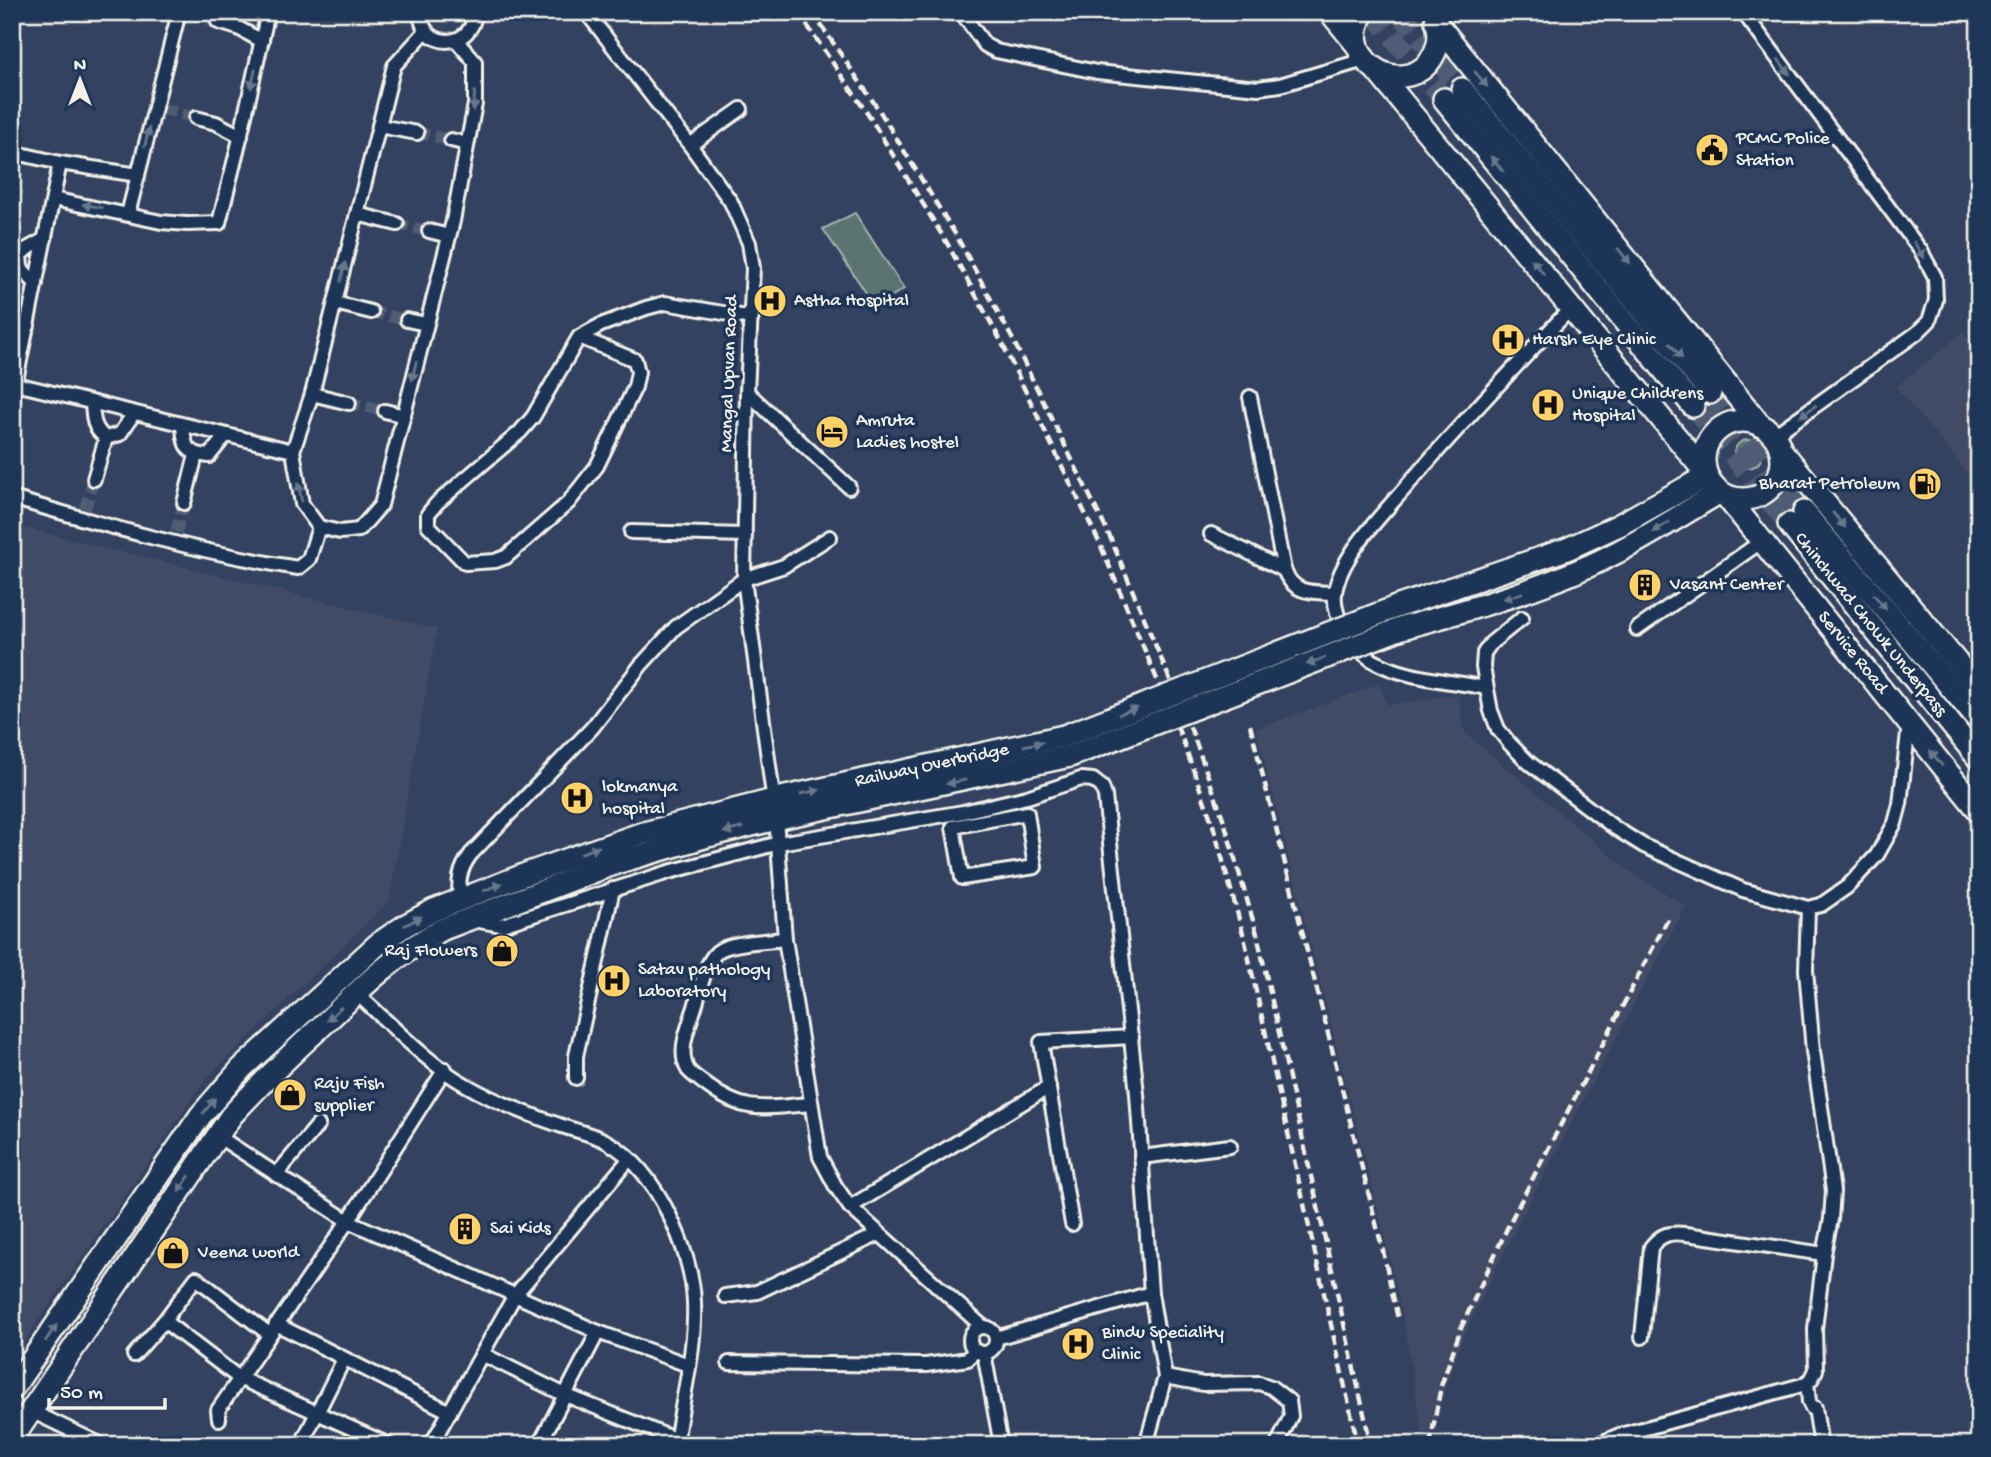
<svg xmlns="http://www.w3.org/2000/svg" width="1991" height="1457" viewBox="0 0 1991 1457" font-family="'Gochi Hand',sans-serif">
  <rect width="100%" height="100%" fill="#334260"/>
  <filter id="ink" filterUnits="userSpaceOnUse"><feTurbulence type="fractalNoise" baseFrequency=".0143" numOctaves="2"/><feDisplacementMap in="SourceGraphic" scale="14" xChannelSelector="R" yChannelSelector="G"/><feConvolveMatrix kernelMatrix="1 2 1 2 8 2 1 2 1" color-interpolation-filters="sRGB"/></filter>
  <g filter="url(#ink)">
    <g fill="#424b66">
      <path d="M1963,332L1979,352V487L1896,387Z"/>
      <path d="M12,525L437,629L389,901L206,1079L12,1359Z"/>
      <path d="M1379,684L1387,705L1458,694L1464,732L1625,868L1686,906L1517,1226L1466,1330L1444,1389L1433,1434L1422,1433L1403,1317L1380,1218L1256,729Z"/>
    </g>
    <g fill="#5a7471" stroke="#a7b2ac" stroke-width="2">
      <path d="M855,213L904,289L875,306L823,229Z"/>
      <circle cx="1748" cy="454" r="14"/>
    </g>
    <g fill="none" stroke-linecap="round" stroke-linejoin="round">
      <g stroke="#505c74" stroke-width="12" stroke-dasharray="12 6" stroke-linecap="butt">
        <path d="M191,14L218,22"/>
        <path d="M164,109L196,118"/>
        <path d="M417,133L451,140"/>
        <path d="M397,224L429,231"/>
        <path d="M371,312L407,320"/>
        <path d="M349,403L385,411"/>
        <path d="M85,509L94,479"/>
        <path d="M176,532L184,503"/>
      </g>
      <g stroke="#505c74" stroke-width="21" stroke-dasharray="21 10" stroke-linecap="butt">
        <path d="M1373,12L1444,99"/>
        <path d="M1400,12L1462,89"/>
        <path d="M1710,393L1804,512"/>
        <path d="M1693,406L1789,524"/>
      </g>
      <defs>
        <g id="minor">
          <path d="M420,12C422,51 473,50 475,12"/>
          <path d="M586,12L690,145L731,202L749,243L753,268L747,392L744,579L772,788"/>
          <path d="M961,12L985,45L996,51L1097,72L1258,88L1280,85L1364,60"/>
          <path d="M1743,12L1921,251L1935,277L1936,300L1929,321L1917,333L1773,436"/>
          <path d="M218,22L238,28L262,41"/>
          <path d="M425,32L394,66L312,394L293,451L302,504L319,527L340,532L359,530L381,505L453,221L475,104V62L456,40"/>
          <path d="M196,118L216,123L241,136"/>
          <path d="M379,126L417,133"/>
          <path d="M451,140L467,144"/>
          <path d="M690,145L741,109"/>
          <path d="M12,152L60,163L138,175L179,12"/>
          <path d="M53,199L161,222L187,224L219,223L238,147L268,12"/>
          <path d="M128,214L138,175"/>
          <path d="M357,214L397,224"/>
          <path d="M429,231L449,236"/>
          <path d="M36,284L21,268L20,255L27,249L45,239"/>
          <path d="M335,303L371,312"/>
          <path d="M407,320L426,324"/>
          <path d="M12,333L28,326"/>
          <path d="M579,337L635,360L638,372L635,387L597,466L568,503L506,557L495,561L465,563L428,525V514L437,503L520,432L533,417L579,337L601,325L646,308L665,303L752,318"/>
          <path d="M16,384L293,451"/>
          <path d="M747,392L849,487"/>
          <path d="M312,394L349,403"/>
          <path d="M1250,397L1284,570C1294,595 1312,592 1335,593"/>
          <path d="M12,400L60,163"/>
          <path d="M92,403C93,418 93,429 106,438L120,434L134,413"/>
          <path d="M385,411L404,416"/>
          <path d="M183,425C184,446 186,454 209,456L226,435"/>
          <path d="M94,479L106,438"/>
          <path d="M12,498C106,526 201,553 298,568L309,559L319,527"/>
          <path d="M184,503L196,455"/>
          <path d="M631,532L745,535"/>
          <path d="M1211,534L1284,570"/>
          <path d="M1522,618L1491,643L1484,653L1483,667L1491,711L1498,729L1510,744L1528,762L1615,828L1644,846L1743,890L1808,908L1821,905L1847,887L1877,855L1895,823L1900,804L1909,724"/>
          <path d="M1637,629L1762,541"/>
          <path d="M1486,688C1452,681 1401,678 1372,660C1353,647 1332,617 1335,593C1340,556 1382,515 1405,488C1458,426 1515,367 1571,308"/>
          <path d="M1027,813L1035,867L962,878L953,827Z"/>
          <path d="M777,830L785,939L820,1157L836,1187L850,1207L983,1327"/>
          <path d="M460,900C458,881 459,870 471,854L592,728L641,665L676,627L744,579L784,566L830,537"/>
          <path d="M473,920L502,925L669,872L779,843L963,812L1027,797L1081,779L1093,780L1102,787L1105,796L1137,1094L1151,1293L1165,1377L1146,1445"/>
          <path d="M785,939C769,941 728,942 717,952C704,964 700,991 695,1007C689,1026 677,1051 688,1070C693,1076 703,1082 709,1087C746,1115 768,1107 811,1104"/>
          <path d="M356,993C391,1024 425,1062 466,1085C495,1102 527,1114 559,1125C575,1131 595,1134 609,1143C656,1170 692,1250 694,1302C696,1350 682,1398 676,1445"/>
          <path d="M576,1078V1056L613,889"/>
          <path d="M216,1135L348,1221L598,1332L688,1365"/>
          <path d="M1141,1157L1230,1146"/>
          <path d="M276,1175L318,1125"/>
          <path d="M850,1207L1049,1087"/>
          <path d="M1072,1224L1041,1042L1132,1037"/>
          <path d="M725,1296L757,1292L879,1234"/>
          <path d="M164,1321L196,1278L269,1334"/>
          <path d="M276,1324L450,1412"/>
          <circle cx="983" cy="1340" r="13"/>
          <path d="M1642,1337L1651,1247C1661,1234 1670,1232 1686,1234L1824,1254"/>
          <path d="M996,1338L1151,1293"/>
          <path d="M984,1353L1001,1445"/>
          <path d="M482,1354L565,1395L677,1440"/>
          <path d="M134,1355L164,1321L239,1378L389,1445"/>
          <path d="M729,1363L926,1365L968,1359L975,1350"/>
          <path d="M1165,1377L1203,1384L1259,1383L1271,1387L1289,1401L1291,1416L1277,1445"/>
          <path d="M1807,1382L1809,1402L1812,1408H1815L1820,1439"/>
          <path d="M31,1411L102,1445"/>
          <path d="M219,1419L218,1410L348,1221L445,1069"/>
          <path d="M301,1445L344,1359"/>
          <path d="M431,1445L515,1295L626,1163"/>
          <path d="M539,1445L598,1332"/>
          <path d="M1596,1445L1617,1436L1802,1385L1811,1380L1816,1370L1815,1329L1824,1254L1831,1219L1833,1191L1813,1051L1806,970L1808,908"/>
        </g>
        <g id="primary">
          <path d="M1330,12L1357,45"/>
          <path d="M1363,12C1333,65 1412,103 1435,52C1440,42 1440,31 1436,21"/>
          <path d="M1438,25L1761,426"/>
          <path d="M1376,70L1705,472"/>
          <circle cx="1743" cy="460" r="39"/>
          <path d="M1780,449L1979,689"/>
          <path d="M1725,495L1979,811"/>
          <path d="M1396,607L1567,549L1619,525L1707,476"/>
          <path d="M1402,628C1461,612 1519,596 1575,572C1626,551 1673,520 1720,492"/>
          <path d="M12,1389L201,1115L242,1068L378,944L406,925L434,910L526,874L640,834L781,798L1064,736"/>
          <path d="M12,1439L231,1116C261,1083 293,1052 326,1022C363,986 397,953 443,929L616,863L708,836L784,817L1070,756"/>
        </g>
        <g id="trunk">
          <path d="M1462,89L1710,393"/>
          <path d="M1444,99L1693,406"/>
          <path d="M1804,512L1979,721"/>
          <path d="M1789,524L1979,759"/>
        </g>
      </defs>
      <use href="#minor" stroke="#f4f1e8" stroke-width="18"/>
      <use href="#primary" stroke="#f4f1e8" stroke-width="26"/>
      <use href="#trunk" stroke="#f4f1e8" stroke-width="26"/>
      <use href="#minor" stroke="#1d3557" stroke-width="12"/>
      <use href="#primary" stroke="#1d3557" stroke-width="21"/>
      <use href="#trunk" stroke="#1d3557" stroke-width="21"/>
      <g stroke="#f4f1e8" stroke-width="4.5" stroke-dasharray="10 5" stroke-linecap="butt">
        <path d="M798,12L869,116L947,243L1002,343L1100,544L1183,741L1213,825L1244,937L1358,1445"/>
        <path d="M812,12L879,110L957,237L1012,338L1111,539L1194,737L1224,821L1257,934L1371,1445"/>
        <path d="M1250,725L1383,1251L1398,1319"/>
        <path d="M1430,1445L1441,1386L1461,1328L1510,1222L1670,915"/>
      </g>
      <defs>
        <g id="primary-bridge">
          <path d="M1064,736L1396,607"/>
          <path d="M1070,756L1402,628"/>
        </g>
      </defs>
      <use href="#primary-bridge" stroke="#f4f1e8" stroke-width="26" stroke-linecap="butt"/>
      <use href="#primary-bridge" stroke="#1d3557" stroke-width="21"/>
    </g>
    <defs><path id="oneway-solid" d="M-6-.8H1V-3.2L6.5 0L1 3.2V.8H-6Z" transform="scale(1.75)"/></defs>
    <g fill="#68778a">
      <use href="#oneway-solid" transform="translate(1784 67) rotate(53)"/>
      <use href="#oneway-solid" transform="translate(253 79) rotate(103)"/>
      <use href="#oneway-solid" transform="translate(1481 79) rotate(51)"/>
      <use href="#oneway-solid" transform="translate(474 101) rotate(94)"/>
      <use href="#oneway-solid" transform="translate(147 137) rotate(-76)"/>
      <use href="#oneway-solid" transform="translate(1497 164) rotate(-129)"/>
      <use href="#oneway-solid" transform="translate(92 206) rotate(-170)"/>
      <use href="#oneway-solid" transform="translate(1919 250) rotate(57)"/>
      <use href="#oneway-solid" transform="translate(1624 256) rotate(51)"/>
      <use href="#oneway-solid" transform="translate(1538 267) rotate(-129)"/>
      <use href="#oneway-solid" transform="translate(343 272) rotate(-76)"/>
      <use href="#oneway-solid" transform="translate(1676 351) rotate(51)"/>
      <use href="#oneway-solid" transform="translate(414 371) rotate(103)"/>
      <use href="#oneway-solid" transform="translate(1808 411) rotate(145)"/>
      <use href="#oneway-solid" transform="translate(300 492) rotate(-100)"/>
      <use href="#oneway-solid" transform="translate(1839 520) rotate(50)"/>
      <use href="#oneway-solid" transform="translate(1661 527) rotate(149)"/>
      <use href="#oneway-solid" transform="translate(1513 596) rotate(162)"/>
      <use href="#oneway-solid" transform="translate(1880 602) rotate(50)"/>
      <use href="#oneway-solid" transform="translate(1316 661) rotate(159)"/>
      <use href="#oneway-solid" transform="translate(1128 711) rotate(-21)"/>
      <use href="#oneway-solid" transform="translate(1033 744) rotate(-12)"/>
      <use href="#oneway-solid" transform="translate(1936 758) rotate(-129)"/>
      <use href="#oneway-solid" transform="translate(956 782) rotate(168)"/>
      <use href="#oneway-solid" transform="translate(810 792) rotate(-12)"/>
      <use href="#oneway-solid" transform="translate(733 830) rotate(166)"/>
      <use href="#oneway-solid" transform="translate(590 850) rotate(-20)"/>
      <use href="#oneway-solid" transform="translate(493 887) rotate(-22)"/>
      <use href="#oneway-solid" transform="translate(413 921) rotate(-28)"/>
      <use href="#oneway-solid" transform="translate(334 1014) rotate(136)"/>
      <use href="#oneway-solid" transform="translate(209 1106) rotate(-51)"/>
      <use href="#oneway-solid" transform="translate(184 1184) rotate(124)"/>
      <use href="#oneway-solid" transform="translate(51 1333) rotate(-55)"/>
    </g>
  </g>
  <defs>
    <symbol id="civic-disc" viewBox="-11 -11 22 22"><circle r="9.5" fill="#ffd166" stroke="#1d3557"/><path d="M-.6-6.5H3V-4.5H.6V-3L4-1V1h2V6H-6V1h2V-1L-.6-3ZM-1.2 2.5V6h2.4V2.5Z" fill="#111"/></symbol>
    <symbol id="hospital-disc" viewBox="-11 -11 22 22"><circle r="9.5" fill="#ffd166" stroke="#1d3557"/><path d="M-5-5h3v3.5h4V-5h3V5h-3V1.5h-4V5h-3Z" fill="#111"/></symbol>
    <symbol id="hotel-disc" viewBox="-11 -11 22 22"><circle r="9.5" fill="#ffd166" stroke="#1d3557"/><path d="M-6-4.5h1.5V1H6V5H4.5V3h-9V5H-6ZM-4 0a1.8 1.8 0 1 1 3.6 0ZM.5 0V-2.5h3Q6-2.5 6 0Z" fill="#111"/></symbol>
    <symbol id="fuel-disc" viewBox="-11 -11 22 22"><circle r="9.5" fill="#ffd166" stroke="#1d3557"/><path d="M-5.5-6h7V0h2V4h1.3V-2.5L3-4.5l.8-.8L6-3V5H2.5V1h-1V6h-7ZM-4.2-4.7v3.2H.2V-4.7Z" fill="#111"/></symbol>
    <symbol id="building-disc" viewBox="-11 -11 22 22"><circle r="9.5" fill="#ffd166" stroke="#1d3557"/><path d="M-4-6H4V6H1V3H-1V6H-4ZM-2.5-4.3h1.7v1.8h-1.7ZM.8-4.3h1.7v1.8H.8ZM-2.5-1h1.7V.8h-1.7ZM.8-1h1.7V.8H.8Z" fill="#111"/></symbol>
    <symbol id="shop-disc" viewBox="-11 -11 22 22"><circle r="9.5" fill="#ffd166" stroke="#1d3557"/><path d="M-5-2.5h2.3a2.7 3.5 0 0 1 5.4 0H5L5.5 6h-11ZM-1.5-2.5h3a1.5 2.3 0 0 0-3 0Z" fill="#111"/></symbol>
  </defs>
  <g fill-rule="evenodd">
    <use href="#civic-disc" x="1693" y="131" width="38" height="38"/>
    <use href="#hospital-disc" x="751" y="282" width="38" height="38"/>
    <use href="#hospital-disc" x="1489" y="321" width="38" height="38"/>
    <use href="#hospital-disc" x="1529" y="386" width="38" height="38"/>
    <use href="#hotel-disc" x="813" y="413" width="38" height="38"/>
    <use href="#fuel-disc" x="1906" y="465" width="38" height="38"/>
    <use href="#building-disc" x="1626" y="566" width="38" height="38"/>
    <use href="#hospital-disc" x="558" y="779" width="38" height="38"/>
    <use href="#shop-disc" x="483" y="932" width="38" height="38"/>
    <use href="#hospital-disc" x="595" y="962" width="38" height="38"/>
    <use href="#shop-disc" x="271" y="1076" width="38" height="38"/>
    <use href="#building-disc" x="446" y="1210" width="38" height="38"/>
    <use href="#shop-disc" x="154" y="1234" width="38" height="38"/>
    <use href="#hospital-disc" x="1059" y="1325" width="38" height="38"/>
  </g>
  <g text-anchor="middle" dominant-baseline="central" stroke-width="7" stroke-linejoin="round" paint-order="stroke">
    <g font-size="19" fill="#f4f1e8" stroke="#1d3557" text-anchor="start">
      <text x="1736" y="139">PCMC Police<tspan x="1736" dy="22">Station</tspan></text>
      <text x="794" y="301">Astha Hospital</text>
      <text x="1532" y="340">Harsh Eye Clinic</text>
      <text x="1572" y="394">Unique Childrens<tspan x="1572" dy="22">Hospital</tspan></text>
      <text x="856" y="421">Amruta<tspan x="856" dy="22">Ladies hostel</tspan></text>
      <text x="1900" y="484" text-anchor="end">Bharat Petroleum</text>
      <text x="1670" y="585">Vasant Center</text>
      <text x="602" y="787">lokmanya<tspan x="602" dy="22">hospital</tspan></text>
      <text x="477" y="951" text-anchor="end">Raj Flowers</text>
      <text x="638" y="970">Satav pathology<tspan x="638" dy="22">Laboratory</tspan></text>
      <text x="314" y="1084">Raju Fish<tspan x="314" dy="22">supplier</tspan></text>
      <text x="490" y="1229">Sai Kids</text>
      <text x="198" y="1253">Veena world</text>
      <text x="1102" y="1333">Bindu Speciality<tspan x="1102" dy="22">Clinic</tspan></text>
    </g>
    <g font-size="19" fill="#f4f1e8" stroke="#1d3557">
      <text transform="translate(730 374) rotate(-88)">Mangal Upvan Road</text>
      <text transform="translate(1870 625) rotate(51)">Chinchwad Chowk Underpass</text>
      <text transform="translate(1852 653) rotate(51)">Service Road</text>
      <text transform="translate(932 766) rotate(-12)">Railway Overbridge</text>
    </g>
  </g>
  <rect width="1991" height="1457" fill="none" stroke="#1d3557" stroke-width="42"/>
  <rect x="21" y="21" width="1949" height="1415" fill="none" stroke="#f4f1e8" stroke-width="2.5" filter="url(#ink)"/>
  <g transform="translate(80 80)" stroke="#1d3557" stroke-width="5" paint-order="stroke">
  <path d="M0-5L12 26L0 18L-12 26Z" fill="#f4f1e8"/>
  <text y="-10" font-size="19" font-weight="bold" text-anchor="middle" fill="#f4f1e8">N</text>
  </g>
  <path d="M49 1398v10h116v-10" fill="none" stroke="#f4f1e8" stroke-width="3.5"/>
  <text x="60" y="1398" font-size="21" fill="#f4f1e8" stroke="#1d3557" stroke-width="5" paint-order="stroke">50 m</text>
</svg>
